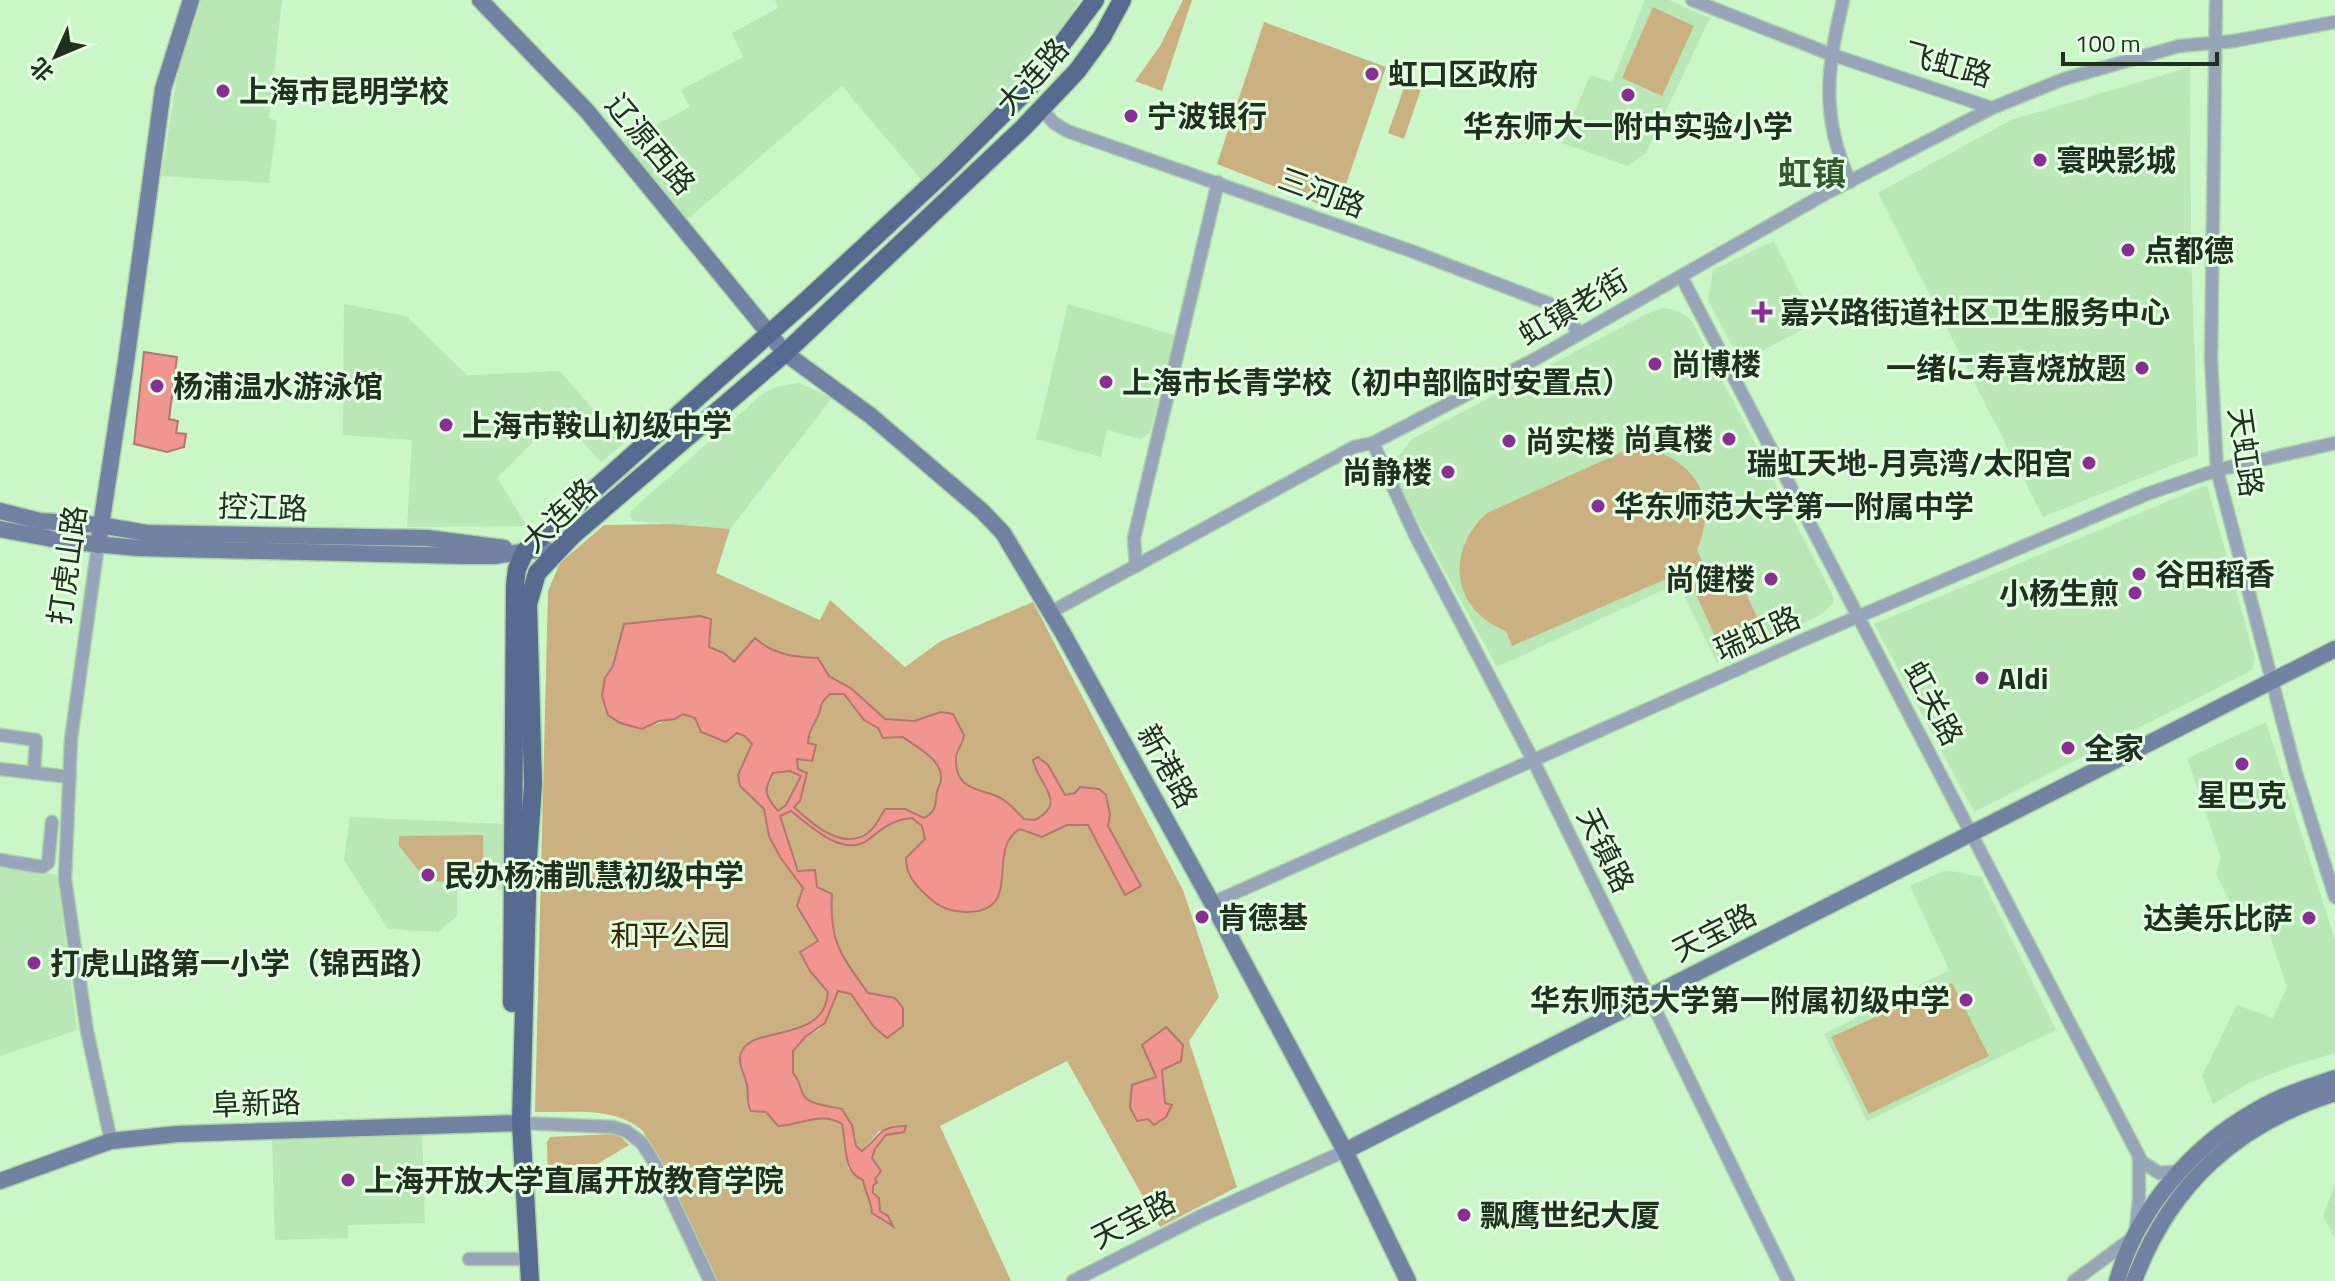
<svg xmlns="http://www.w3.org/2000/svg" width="2335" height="1281" viewBox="0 0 2335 1281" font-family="'Titillium Web','Noto Sans SC','Noto Sans JP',sans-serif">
  <rect width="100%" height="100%" fill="#cbf6c7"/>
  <g fill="#b9e8b6">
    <path d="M199,0H282L269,118L277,121L269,183L161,176L179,65Z"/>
    <path d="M775,0H1080L1049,48L1012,94L923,182L842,86L682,224L617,145L690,107L681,90L743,57L732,33L778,8Z"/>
    <path d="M1645,0H1669L1710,18L1646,153L1628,166L1562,143L1590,75L1612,82Z"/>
    <path d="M2190,67L2191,253L2198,455L2043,517L1878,193L2011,120Z"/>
    <path d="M1774,241L1815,323L1741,362L1708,301L1713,270Z"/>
    <path d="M344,304L406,316L467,375L560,371L623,444L601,462L559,416L497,478L527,526L407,527L412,440L343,435Z"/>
    <path d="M1068,304L1175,335L1150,433L1141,439L1107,430L1101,457L1036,439Z"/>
    <path d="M1664,308L1679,311L1692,321L1833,596V603L1822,614L1717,663L1678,583L1497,667L1395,480L1391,465L1412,439L1646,314Z"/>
    <path d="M799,383L832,398L730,529L633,521L630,517L631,511L764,393L775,387Z"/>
    <path d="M2207,485L2255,659L2252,670L1974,812L1874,624Z"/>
    <path d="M2266,722L2335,940V1053L2292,1066L2249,1083L2213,1104L2202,1076L2237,1005L2273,1018L2287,987L2261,909L2230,901L2216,874L2221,858L2187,758Z"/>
    <path d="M350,817L504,824L503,890H457V916L438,932L388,929L344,860Z"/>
    <path d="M0,866L57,875L77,1030L0,1056Z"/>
    <path d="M1946,870L1981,877L2056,1030L1867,1121L1824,1034L1949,970L1910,886Z"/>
    <path d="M422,1133L425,1223L348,1225V1238L275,1240L272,1137Z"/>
    <path d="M2335,1184V1238L2323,1216Z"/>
  </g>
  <g fill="#cbb182" fill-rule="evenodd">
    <path d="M1183,0H1192L1162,91L1135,81L1160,46Z"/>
    <path d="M1653,7L1694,26L1662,96L1622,78Z"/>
    <path d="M1264,22L1386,67L1337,211L1217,164Z"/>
    <path d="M1405,85L1421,89L1404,139L1388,133Z"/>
    <path d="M1642,447C1696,460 1719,498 1697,550L1703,563L1512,646L1506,631C1451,609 1445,551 1487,513L1624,451Z"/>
    <path d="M671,524L730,529L716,573L820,620L830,600L905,667L941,641L1033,602L1183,890L1219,997L1189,1041L1237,1187L1160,1227L1067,1061L940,1126L1011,1281H717L643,1131C615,1106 571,1113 535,1112L548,591L560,563L604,525ZM700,616L711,636L708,647L724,653L734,663L756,639C775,655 794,656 818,658L828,676L852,689L885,719L914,721L941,712L963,742C953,759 954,781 974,790C982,794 991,793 999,797C1010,804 1017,815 1029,820H1035L1049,811V795L1033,765H1048L1065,795L1075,793L1110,814L1108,826L1141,886L1125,894L1088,825H1067L1046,836L1020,829L1011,836L1001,861L1003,873L983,910H949L908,872L906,858L925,839L922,826L912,818C889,821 886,828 868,840C841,857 811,827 791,811L779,816C793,856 791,875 832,894C829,943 841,955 868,993L895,998L887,1037L874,1027L851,994L838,991L820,1029L805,1037L793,1051V1073C800,1080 799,1087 804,1096C810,1105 832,1106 842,1109L856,1138V1147L862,1151L879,1131L904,1132L887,1134C881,1141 873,1149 872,1158C870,1172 874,1197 880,1211L865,1189L863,1180L848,1168L842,1124C822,1111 800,1125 778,1126L766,1112L751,1111L747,1103L748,1086L741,1065L748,1045C775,1028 826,1036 828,992L800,952L818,942L797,906L804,888L780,857L769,836L764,809L740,786L752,744L745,736L737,733L726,742L701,732L695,718L682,713C671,722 655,723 642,729L605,678L613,666L625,624Z"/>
    <path d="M1732,562L1765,635L1723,654L1690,581Z"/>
    <path d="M830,694H844L864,720L878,728L883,738L903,737C916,747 943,760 941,779C941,783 938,787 937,792C935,805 937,811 924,818L905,809L853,840C829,838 811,823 794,807L800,801L807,773L798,769L796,758L815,745L808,743C809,731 812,728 817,718C824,705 817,706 830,694Z"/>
    <path d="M790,771L801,776C796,790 790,802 778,812C766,796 764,791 772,772Z"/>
    <path d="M483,835L484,879L480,883L427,881L399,846V836Z"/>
    <path d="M1952,983L1989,1056L1869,1114L1831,1037Z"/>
    <path d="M613,1134L620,1136L629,1145L594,1166L554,1182L548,1181L547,1142L550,1137Z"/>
  </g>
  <g fill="#f19590" stroke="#b2776e" stroke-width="2" fill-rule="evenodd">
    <path d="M144,352L177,357L169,419L178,421L176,433L186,434L184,447L167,452L134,444Z"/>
    <path d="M700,616L711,619L709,647L724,653L734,662L755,638C774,655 794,657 818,658L829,676L852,689L885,719L914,721L941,712L953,714L964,735C963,745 956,750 956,759C955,787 974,788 994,795C1006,799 1015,810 1024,819L1035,820C1069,802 1037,784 1033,760L1038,757L1048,765L1065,795L1075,793L1080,787L1099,789L1106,795L1110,815L1108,826L1141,886L1125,895L1088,825H1067L1042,837L1020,829C984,850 1026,913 965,912C945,911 936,905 922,891C912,881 906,872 906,858L925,839L922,826L912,818C892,820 883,828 868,840C843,858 810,826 791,811L780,816L798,871L815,870L817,887L832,894C829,942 841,955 868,993L895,998L903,1008V1026L887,1038L874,1027L851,994L838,991L825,1023L805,1037L793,1051V1073C800,1080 799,1087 804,1096C810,1105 831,1106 842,1109L852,1125L856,1146L862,1151C881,1137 877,1126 906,1126L904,1132L886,1135L875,1149L872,1158L881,1171L875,1179L877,1182L873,1186V1193L879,1198L880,1211L888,1216L893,1226L872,1213C871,1200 865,1192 863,1180C842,1173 847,1143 842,1124C822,1111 800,1125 778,1126L766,1112L751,1111C745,1102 750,1092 746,1081C744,1074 739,1065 740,1057C744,1022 825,1047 828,992L810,971L800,952L818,941L797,906L803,888L780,857L769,836L764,809L740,786L738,775L752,744L745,736L737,733L726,742L701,732L695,718L683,714L675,719L659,721L642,729L620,723L608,715L602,696L605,678L613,666L624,624ZM830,694H844L864,720L878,728L883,738L903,737C916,747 943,760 941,779C941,783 938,787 937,792C935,805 937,811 924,818L905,809H885C881,815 877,825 871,830C846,854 813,825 794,807L800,801L807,773L798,769L797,759L812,761L816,745L808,743C809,731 812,728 817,718C824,705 817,706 830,694ZM790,771L801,776L786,805L778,811C765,796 763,790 773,773Z"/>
    <path d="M1166,1027L1183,1045L1181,1061L1162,1070L1165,1103L1172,1105L1166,1117L1154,1125L1148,1119L1137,1121L1130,1107L1132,1085L1156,1077L1142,1045Z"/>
  </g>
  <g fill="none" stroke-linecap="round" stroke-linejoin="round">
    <defs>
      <g id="street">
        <path d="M1692,0L1830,54L1992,108"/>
        <path d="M1843,0C1827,69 1820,115 1850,182"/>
        <path d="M2216,0L2211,359L2217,470L2296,773L2335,897"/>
        <path d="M1042,110L1054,123L1067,131L1414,252L1553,305L1565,312L1578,333"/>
        <path d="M1681,276L2142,1162L2159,1173L2180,1171"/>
        <path d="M1373,443L1415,535L1533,760L1788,1281"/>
        <path d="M98,545L71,739L65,879L87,1031L111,1141"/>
        <path d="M1136,566L1134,538L1218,182"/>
        <path d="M1051,612L1354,447L1373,443L1539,357L1825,194L1992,108L2064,79L2179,46L2234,41L2335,22"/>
        <path d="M0,735L36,740L34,773"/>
        <path d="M0,769L70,777"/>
        <path d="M0,860L42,867L48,863L52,822"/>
        <path d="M1212,903L1810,637L2147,494L2217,470L2335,443"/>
        <path d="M521,1123L613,1127L626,1131L642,1143L654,1162L710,1281"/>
        <path d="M469,1259H517"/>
        <path d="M1073,1281L1201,1216L1345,1151"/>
        <path d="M2074,1281L2135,1236L2139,1200V1159"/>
      </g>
      <g id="secondary">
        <path d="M480,0L587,111L785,353L871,416L982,511L1003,533L1064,635L1212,903L1345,1151L1408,1281"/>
        <path d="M0,511L40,521L100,525L147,533L427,538L504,548"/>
        <path d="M0,529L63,541L138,548L464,556H493L544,549L554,553"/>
        <path d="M98,545L126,362L163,89L191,0"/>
        <path d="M1345,1151L2335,649"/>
        <path d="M0,1181L111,1141L177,1134L521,1123"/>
        <path d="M2117,1281C2137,1210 2191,1147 2255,1111C2280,1096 2308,1087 2335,1078"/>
        <path d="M2134,1281C2170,1184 2237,1124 2335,1093"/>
      </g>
      <g id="primary">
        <path d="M512,1003L515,585L517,569L525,551L808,299L948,169L1029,88L1095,0"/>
        <path d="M530,1281L521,1123L528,857L533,784L528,604L537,573L572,536L785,353L1023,128L1077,71L1102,37L1122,0"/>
      </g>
    </defs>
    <use href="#street" stroke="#acd2a9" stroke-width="15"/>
    <use href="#secondary" stroke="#acd2a9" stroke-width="19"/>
    <use href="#primary" stroke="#acd2a9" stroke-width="21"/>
    <use href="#street" stroke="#98a4b9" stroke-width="12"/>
    <use href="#secondary" stroke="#7282a2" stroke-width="16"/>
    <use href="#primary" stroke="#576a90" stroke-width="18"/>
  </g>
  <g fill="#8b2d97" stroke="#e4fee2" stroke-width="3">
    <circle cx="1372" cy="74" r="8"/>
    <circle cx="223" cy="91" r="8"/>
    <circle cx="1628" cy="95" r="8"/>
    <circle cx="1131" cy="116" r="8"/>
    <circle cx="2040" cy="160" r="8"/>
    <circle cx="2128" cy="250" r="8"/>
    <path d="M1758 300h8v8h8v8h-8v8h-8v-8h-8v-8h8z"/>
    <circle cx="1655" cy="364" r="8"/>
    <circle cx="2142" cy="368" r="8"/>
    <circle cx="1106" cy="382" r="8"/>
    <circle cx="157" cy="386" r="8"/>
    <circle cx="446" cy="425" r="8"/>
    <circle cx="1729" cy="439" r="8"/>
    <circle cx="1509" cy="441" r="8"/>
    <circle cx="2089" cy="463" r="8"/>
    <circle cx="1448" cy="472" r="8"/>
    <circle cx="1598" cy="506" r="8"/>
    <circle cx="2139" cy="574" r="8"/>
    <circle cx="1771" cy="579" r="8"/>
    <circle cx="2135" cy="593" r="8"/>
    <circle cx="1982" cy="678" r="8"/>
    <circle cx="2068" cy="748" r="8"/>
    <circle cx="2242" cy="764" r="8"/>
    <circle cx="428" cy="875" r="8"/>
    <circle cx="1202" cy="917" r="8"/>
    <circle cx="2309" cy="918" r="8"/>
    <circle cx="34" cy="963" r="8"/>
    <circle cx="1966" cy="1000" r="8"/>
    <circle cx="348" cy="1180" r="8"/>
    <circle cx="1464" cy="1215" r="8"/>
  </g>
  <g text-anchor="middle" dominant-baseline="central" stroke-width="6" stroke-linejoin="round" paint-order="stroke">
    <g font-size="30" fill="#20301e" stroke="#e4fee2">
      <text transform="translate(1948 64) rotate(16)">飞虹路</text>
      <text transform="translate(1032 76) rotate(-48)">大连路</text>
      <text transform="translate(651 144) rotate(50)">辽源西路</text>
      <text transform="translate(1322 192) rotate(20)">三河路</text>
      <text transform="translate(1573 307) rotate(-30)">虹镇老街</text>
      <text transform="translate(2246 452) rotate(82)">天虹路</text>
      <text transform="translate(263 507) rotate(2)">控江路</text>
      <text transform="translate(559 515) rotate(-44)">大连路</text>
      <text transform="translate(67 565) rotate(-82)">打虎山路</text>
      <text transform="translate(1757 633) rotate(-24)">瑞虹路</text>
      <text transform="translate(1934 703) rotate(62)">虹关路</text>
      <text transform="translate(1168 766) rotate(61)">新港路</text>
      <text transform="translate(1606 850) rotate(64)">天镇路</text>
      <text transform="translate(1714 932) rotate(-27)">天宝路</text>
      <text transform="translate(256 1103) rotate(-2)">阜新路</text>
      <text transform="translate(1133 1219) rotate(-27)">天宝路</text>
    </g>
    <g font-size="30" font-weight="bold" fill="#20301e" stroke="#e4fee2" text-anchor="start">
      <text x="1388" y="74">虹口区政府</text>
      <text x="239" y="91">上海市昆明学校</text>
      <text x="1147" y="116">宁波银行</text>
      <text x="1628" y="126" text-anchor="middle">华东师大一附中实验小学</text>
      <text x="2056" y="160">寰映影城</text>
      <text x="2144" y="250">点都德</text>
      <text x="1780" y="312">嘉兴路街道社区卫生服务中心</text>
      <text x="1671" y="364">尚博楼</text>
      <text x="2126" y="368" text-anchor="end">一绪に寿喜烧放题</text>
      <text x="1122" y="382">上海市长青学校（初中部临时安置点）</text>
      <text x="173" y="386">杨浦温水游泳馆</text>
      <text x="462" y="425">上海市鞍山初级中学</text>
      <text x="1713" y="439" text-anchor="end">尚真楼</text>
      <text x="1525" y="441">尚实楼</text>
      <text x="2073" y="463" text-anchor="end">瑞虹天地-月亮湾/太阳宫</text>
      <text x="1432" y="472" text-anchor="end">尚静楼</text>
      <text x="1614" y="506">华东师范大学第一附属中学</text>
      <text x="2155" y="574">谷田稻香</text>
      <text x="1755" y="579" text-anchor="end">尚健楼</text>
      <text x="2119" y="593" text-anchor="end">小杨生煎</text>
      <text x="1998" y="678">Aldi</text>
      <text x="2084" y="748">全家</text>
      <text x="2242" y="795" text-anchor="middle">星巴克</text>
      <text x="444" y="875">民办杨浦凯慧初级中学</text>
      <text x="1218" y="917">肯德基</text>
      <text x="2293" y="918" text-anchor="end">达美乐比萨</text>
      <text x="50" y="963">打虎山路第一小学（锦西路）</text>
      <text x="1950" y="1000" text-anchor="end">华东师范大学第一附属初级中学</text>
      <text x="364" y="1180">上海开放大学直属开放教育学院</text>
      <text x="1480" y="1215">飘鹰世纪大厦</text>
    </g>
    <g font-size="30" fill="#382702" stroke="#e4fee2">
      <text x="670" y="935">和平公园</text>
    </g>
    <g font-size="34" font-weight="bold" fill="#345931" stroke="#e4fee2">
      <text x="1812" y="173">虹镇</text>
    </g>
  </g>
  <g transform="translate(56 56) rotate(226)" stroke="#e4fee2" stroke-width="6" paint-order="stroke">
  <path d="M0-6L14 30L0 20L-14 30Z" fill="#20301e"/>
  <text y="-12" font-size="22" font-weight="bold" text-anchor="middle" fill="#20301e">北</text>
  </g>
  <path d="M2063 52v12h154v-12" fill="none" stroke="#20301e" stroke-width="4"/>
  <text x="2075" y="52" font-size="24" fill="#20301e" stroke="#e4fee2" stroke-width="6" paint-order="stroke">100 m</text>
</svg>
